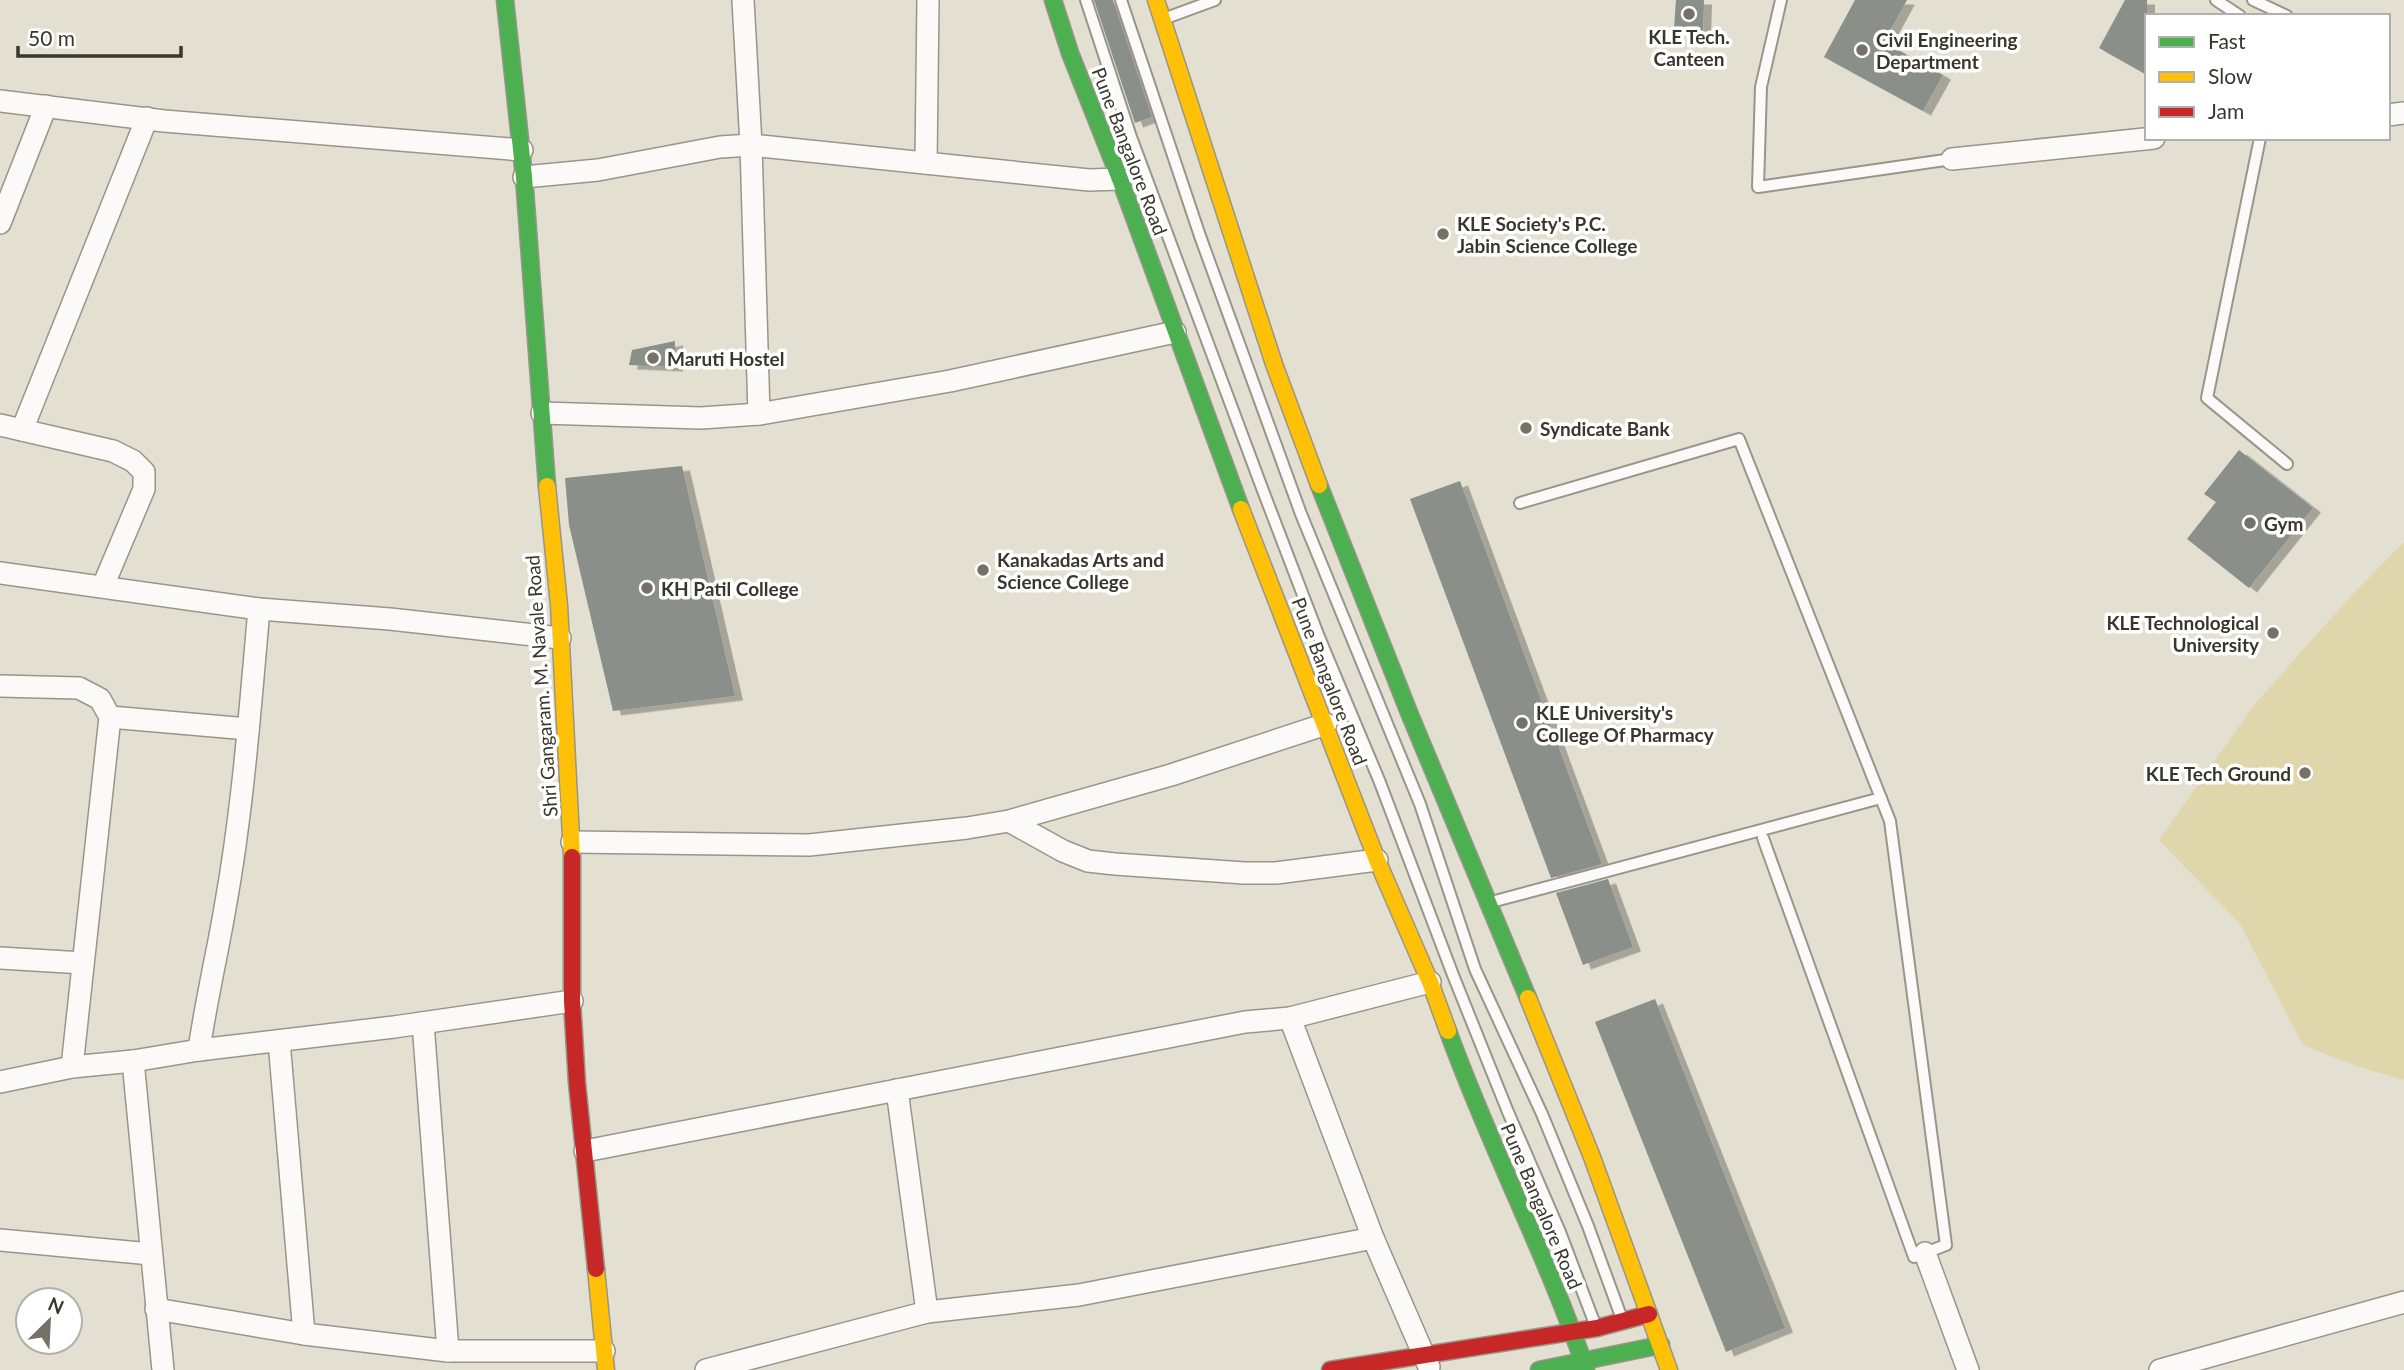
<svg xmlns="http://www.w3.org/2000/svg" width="2404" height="1370" viewBox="0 0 2404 1370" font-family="Lato,sans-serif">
  <defs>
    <filter id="shadow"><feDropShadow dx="8" dy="4.5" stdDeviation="0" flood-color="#0004"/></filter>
  </defs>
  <rect width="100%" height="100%" fill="#e3e0d1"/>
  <path fill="#e0d6ab" d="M2404,542V1080L2359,1067L2303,1045L2240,924L2159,840L2254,705L2350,597Z"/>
  <g fill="#8a8f89" filter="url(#shadow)">
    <path d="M1094,0H1113L1152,117L1135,123Z"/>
    <path d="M1676,0H1704L1703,30L1674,28Z"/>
    <path d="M1855,0H1907L1884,42L1943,75L1923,111L1824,57Z"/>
    <path d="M2125,0H2147V75L2099,48Z"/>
    <path d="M675,341V367L629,365L632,350Z"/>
    <path d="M2239,450L2313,508L2249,588L2187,539L2216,502L2204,494Z"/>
    <path d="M682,466L735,696L613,711L569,525L565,478Z"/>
    <path d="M1460,481L1602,864L1551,878L1410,499Z"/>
    <path d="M1608,879L1633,947L1583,965L1556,893Z"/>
    <path d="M1655,999L1785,1328L1726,1352L1595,1022Z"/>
  </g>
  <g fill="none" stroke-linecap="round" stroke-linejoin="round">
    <defs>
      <g id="lane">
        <path d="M1086,0L1131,137L1262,488L1319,637L1379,780L1453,975L1508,1112L1560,1232L1596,1327"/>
        <path d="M1121,0L1200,236L1301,514L1420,804L1475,969L1542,1114L1588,1226L1622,1319"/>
        <path d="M1781,0L1761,87L1758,187L1952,159"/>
        <path d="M2216,0L2240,16"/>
        <path d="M2253,0L2287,16"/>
        <path d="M1166,18L1215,0"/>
        <path d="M2260,138L2207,398L2287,464"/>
        <path d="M1520,503L1739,439L1890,821L1946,1245L1914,1257L1763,838"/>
        <path d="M1495,901L1881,798"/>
      </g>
      <g id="street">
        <path d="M743,0L751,145L759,414"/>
        <path d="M0,101L164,121L522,150"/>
        <path d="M2388,115L2404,113"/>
        <path d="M1952,159L2154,138"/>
        <path d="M926,163L928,0"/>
        <path d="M524,177L598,170L720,147L751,145L1089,180L1120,179"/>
        <path d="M0,223L46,106"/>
        <path d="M542,413L701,418L759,414L950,381L1175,332"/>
        <path d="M0,425L113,451L133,461L144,472V489L103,586"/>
        <path d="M22,430L147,118"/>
        <path d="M0,573L259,609L390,619L560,638"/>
        <path d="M0,686L79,688L100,699L110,717L72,1067"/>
        <path d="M110,717L248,729"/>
        <path d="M1009,821L1063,851L1088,861L1115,864L1244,873H1276L1377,860"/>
        <path d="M572,842L809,845L967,828L1009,821L1171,775L1326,724"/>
        <path d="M0,958L83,963"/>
        <path d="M1290,1018L1373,1238L1429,1367"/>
        <path d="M423,1023L448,1351"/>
        <path d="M279,1041L304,1334"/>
        <path d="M199,1050C206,1001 217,955 225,908C243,809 250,709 259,609"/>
        <path d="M133,1061L163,1370"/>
        <path d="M0,1082L72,1067L133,1061L199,1050L394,1027L572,1001"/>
        <path d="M897,1090L927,1312"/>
        <path d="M585,1151L1245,1022L1290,1018L1430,982"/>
        <path d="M0,1240L151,1254"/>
        <path d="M1925,1253L1968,1370"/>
        <path d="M156,1309L304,1334L448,1351H604"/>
        <path d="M706,1370L927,1312L1079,1295L1373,1238"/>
        <path d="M2160,1370L2404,1302"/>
      </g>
      <g id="fast">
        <path d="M505,0L524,177L547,486"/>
        <path d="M1053,0L1070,53L1120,179L1241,509"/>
        <path d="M1319,485L1410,715L1528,998"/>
        <path d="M1448,1031C1489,1145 1547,1255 1586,1370"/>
        <path d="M1539,1370L1661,1345"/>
      </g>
      <g id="slow">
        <path d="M1156,0L1274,364L1319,485"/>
        <path d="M547,486L559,605L572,857"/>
        <path d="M1241,509L1377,860L1430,982L1448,1031"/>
        <path d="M1528,998L1592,1157L1669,1370"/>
        <path d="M596,1269L606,1370"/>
      </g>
      <g id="jam">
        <path d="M572,857V1001L577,1083L596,1269"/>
        <path d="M1330,1370L1597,1328L1649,1314"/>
      </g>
    </defs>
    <use href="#lane" stroke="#98958a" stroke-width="14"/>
    <use href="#street" stroke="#98958a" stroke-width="24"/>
    <use href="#fast" stroke="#98958a" stroke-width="19"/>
    <use href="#slow" stroke="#98958a" stroke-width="19"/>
    <use href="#jam" stroke="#98958a" stroke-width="19"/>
    <use href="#lane" stroke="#fbfaf8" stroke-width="10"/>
    <use href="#street" stroke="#fbfaf8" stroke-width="21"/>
    <use href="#fast" stroke="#4caf50" stroke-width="16"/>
    <use href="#slow" stroke="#ffc107" stroke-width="16"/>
    <use href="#jam" stroke="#c62828" stroke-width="16"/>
  </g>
  <g fill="#747266" stroke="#fff" stroke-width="2.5">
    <circle cx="1689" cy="14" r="7"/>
    <circle cx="1862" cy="50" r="7"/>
    <circle cx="1443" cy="234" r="7"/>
    <circle cx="653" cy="358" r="7"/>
    <circle cx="1526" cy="428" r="7"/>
    <circle cx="2250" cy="523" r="7"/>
    <circle cx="983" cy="570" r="7"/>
    <circle cx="647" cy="588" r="7"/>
    <circle cx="2273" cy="633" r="7"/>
    <circle cx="1522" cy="723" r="7"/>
    <circle cx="2305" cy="773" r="7"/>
  </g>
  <g text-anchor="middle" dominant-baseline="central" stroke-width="7" stroke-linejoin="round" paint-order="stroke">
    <g font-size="19" font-weight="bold" fill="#39372c" stroke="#fff" text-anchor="start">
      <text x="1689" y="36" text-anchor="middle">KLE Tech.<tspan x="1689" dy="22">Canteen</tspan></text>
      <text x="1876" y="39">Civil Engineering<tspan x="1876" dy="22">Department</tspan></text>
      <text x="1457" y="223">KLE Society's P.C.<tspan x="1457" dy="22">Jabin Science College</tspan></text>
      <text x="667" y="358">Maruti Hostel</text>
      <text x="1540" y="428">Syndicate Bank</text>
      <text x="2264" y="523">Gym</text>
      <text x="997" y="559">Kanakadas Arts and<tspan x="997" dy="22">Science College</tspan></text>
      <text x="661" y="588">KH Patil College</text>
      <text x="2259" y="622" text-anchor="end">KLE Technological<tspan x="2259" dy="22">University</tspan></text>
      <text x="1536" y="712">KLE University's<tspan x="1536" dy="22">College Of Pharmacy</tspan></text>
      <text x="2291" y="773" text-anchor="end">KLE Tech Ground</text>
    </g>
    <g font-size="19" fill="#39372c" stroke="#fff">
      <text transform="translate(1130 151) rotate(69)">Pune Bangalore Road</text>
      <text transform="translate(1330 681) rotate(69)">Pune Bangalore Road</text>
      <text transform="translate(541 686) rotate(-94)">Shri Gangaram. M. Navale Road</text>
      <text transform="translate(1542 1206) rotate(67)">Pune Bangalore Road</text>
    </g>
  </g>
  <rect x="2145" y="14" width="245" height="126" fill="#ffffff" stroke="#b0afab" stroke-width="2"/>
  <rect x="2159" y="37" width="35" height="10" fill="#4caf50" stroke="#b0afab" stroke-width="2"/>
  <text x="2208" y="49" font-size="21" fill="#39372c">Fast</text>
  <rect x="2159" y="72" width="35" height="10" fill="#ffc107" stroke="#b0afab" stroke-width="2"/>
  <text x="2208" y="84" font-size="21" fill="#39372c">Slow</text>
  <rect x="2159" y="107" width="35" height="10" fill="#c62828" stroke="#b0afab" stroke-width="2"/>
  <text x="2208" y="119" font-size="21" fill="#39372c">Jam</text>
  <g transform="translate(49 1321) rotate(24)"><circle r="33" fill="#ffffff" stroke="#b0afab" stroke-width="2"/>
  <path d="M0-5L12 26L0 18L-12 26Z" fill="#747266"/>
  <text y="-10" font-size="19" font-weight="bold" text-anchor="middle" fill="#39372c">N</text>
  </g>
  <path d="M18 46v10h163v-10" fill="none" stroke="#39372c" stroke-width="3.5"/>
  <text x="28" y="46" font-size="21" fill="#39372c" stroke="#ffffff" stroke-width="5" paint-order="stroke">50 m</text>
</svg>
